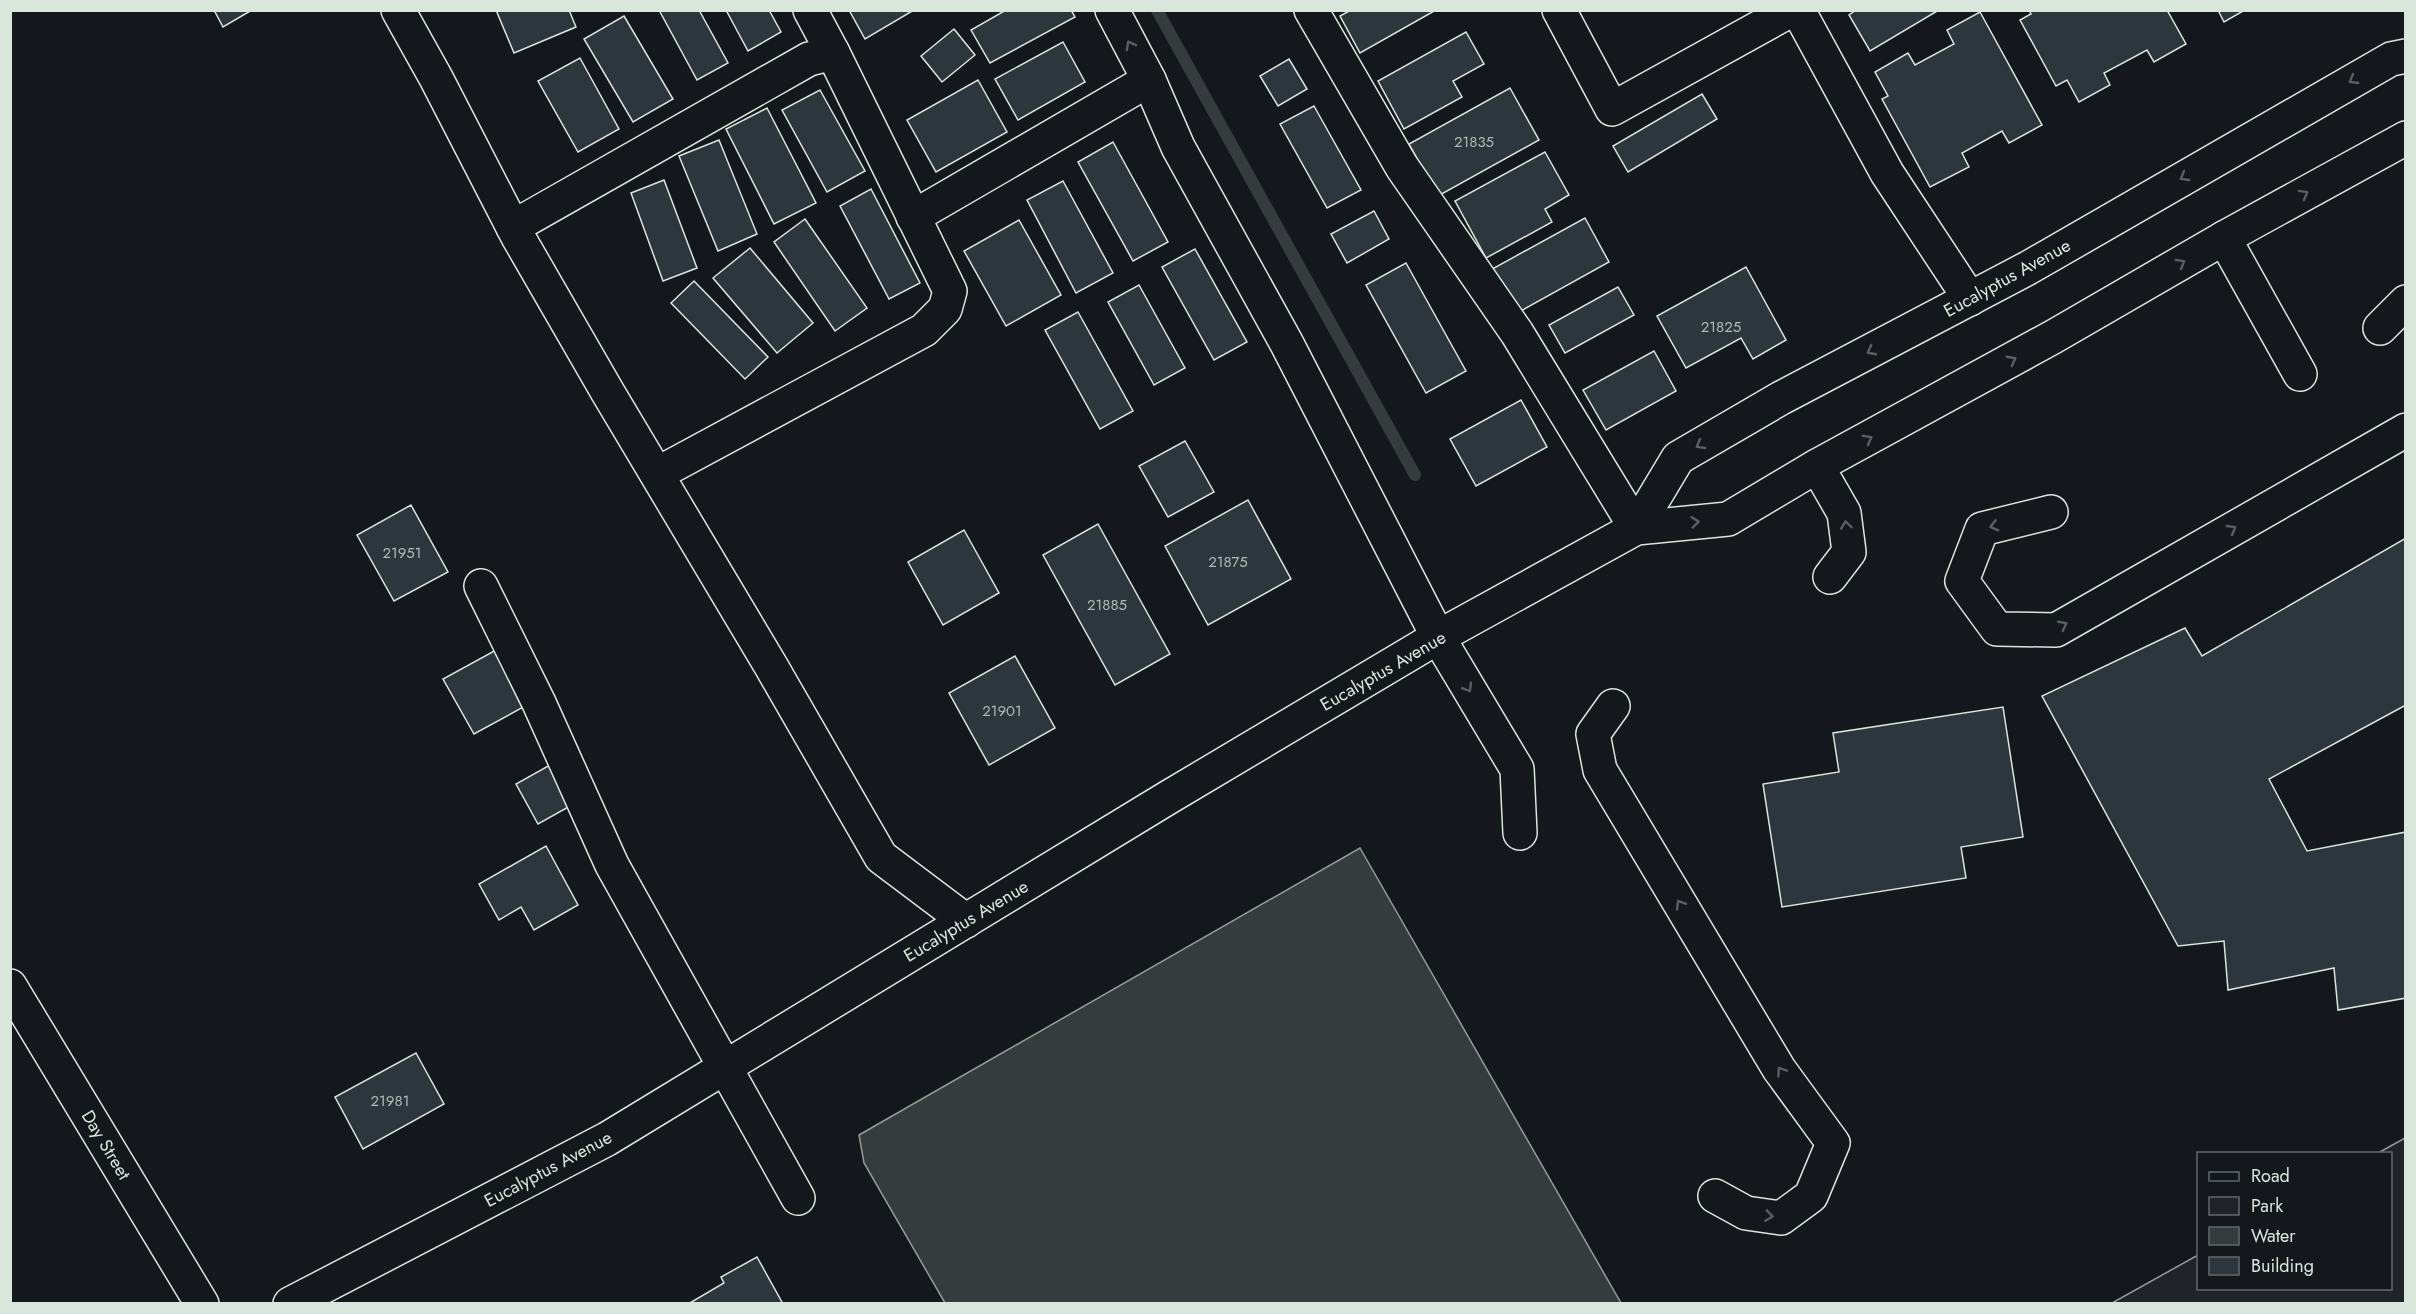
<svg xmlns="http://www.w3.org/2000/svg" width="2416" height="1314" viewBox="0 0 2416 1314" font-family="Jost,sans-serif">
  <rect width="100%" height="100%" fill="#14181c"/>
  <path fill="#202428" stroke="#939e99" stroke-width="1.5" d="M2405,1138V1303H2112L2198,1255V1288H2390V1154L2378,1153Z"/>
  <path fill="#363b3e" stroke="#939e99" stroke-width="1.5" d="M1360,848L1621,1303H945L864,1163L859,1135Z"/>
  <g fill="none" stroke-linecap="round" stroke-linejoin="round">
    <path stroke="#363b3e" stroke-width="12" d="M1157,10L1415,475"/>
  </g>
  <g fill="#2c363c" stroke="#d8e6dc" stroke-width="1.5">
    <path d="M214,10H252L223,27Z"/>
    <path d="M496,10H569L576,27L514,53Z"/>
    <path d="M659,10H699L728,63L697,80Z"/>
    <path d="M726,10H769L781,32L748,51Z"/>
    <path d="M849,10H914L865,39Z"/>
    <path d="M1006,10H1071L1075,17L990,63L971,30Z"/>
    <path d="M1351,10H1436L1360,53L1340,16Z"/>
    <path d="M1856,10H1939L1870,51L1849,15Z"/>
    <path d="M2029,10H2167L2186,44L2154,62L2147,50L2104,73L2110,85L2079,102L2067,80L2056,86L2020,20L2031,14Z"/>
    <path d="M2218,10H2245L2224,22Z"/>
    <path d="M1980,12L2042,125L2009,143L2002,131L1962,153L1969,167L1930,187L1882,99L1888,96L1875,72L1908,53L1915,65L1954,44L1947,30Z"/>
    <path d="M624,16L673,99L633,122L584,39Z"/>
    <path d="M954,29L975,55L942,82L921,56Z"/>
    <path d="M1466,32L1484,64L1453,81L1462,97L1404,129L1378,81Z"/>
    <path d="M1063,42L1085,82L1018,120L995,79Z"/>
    <path d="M580,58L619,129L578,152L538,81Z"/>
    <path d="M1289,59L1307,89L1278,106L1260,76Z"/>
    <path d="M978,80L1007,132L936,172L907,120Z"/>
    <path d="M1510,88L1539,140L1438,196L1409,144Z"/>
    <path d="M820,90L865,171L827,192L782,110Z"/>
    <path d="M1702,94L1717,119L1628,172L1613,146Z"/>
    <path d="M1314,106L1361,190L1327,208L1280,124Z"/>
    <path d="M767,108L816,203L774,224L726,129Z"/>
    <path d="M719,140L757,234L718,251L679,156Z"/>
    <path d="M1113,142L1168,242L1133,261L1078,162Z"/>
    <path d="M1545,152L1569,195L1545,209L1552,222L1486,258L1455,201Z"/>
    <path d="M664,180L697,268L663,281L631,193Z"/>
    <path d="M1063,181L1113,273L1076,293L1027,200Z"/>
    <path d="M871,189L920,283L889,299L840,206Z"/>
    <path d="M1374,211L1389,239L1347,263L1331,234Z"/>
    <path d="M1585,218L1609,262L1510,317L1485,273Z"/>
    <path d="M805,219L867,308L835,331L774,242Z"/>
    <path d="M1019,220L1061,295L1006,326L964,251Z"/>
    <path d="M750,248L813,323L777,353L713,278Z"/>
    <path d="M1195,249L1247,342L1214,360L1162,267Z"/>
    <path d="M1406,263L1466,371L1426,393L1366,285Z"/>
    <path d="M1746,267L1786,340L1753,359L1741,338L1686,368L1657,316Z"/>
    <path d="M694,281L768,357L745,379L671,303Z"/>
    <path d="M1139,285L1185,368L1154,385L1108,302Z"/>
    <path d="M1618,287L1634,315L1565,353L1549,325Z"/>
    <path d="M1078,312L1133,411L1100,429L1045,330Z"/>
    <path d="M1654,351L1676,391L1606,430L1583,390Z"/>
    <path d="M1521,400L1547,447L1476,486L1450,439Z"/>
    <path d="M1185,441L1214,492L1168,517L1139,466Z"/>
    <path d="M1248,500L1291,579L1208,625L1165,546Z"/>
    <path d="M411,505L448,572L394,601L357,535Z"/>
    <path d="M1098,524L1170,654L1115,685L1043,555Z"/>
    <path d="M964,530L999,593L943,625L908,562Z"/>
    <path d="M2406,538V705L2269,779L2307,851L2406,832V998L2338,1010L2334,968L2228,990L2224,941L2178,946L2042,696L2185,628L2202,656Z"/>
    <path d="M496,650L527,705L474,734L443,679Z"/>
    <path d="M1015,656L1055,728L989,765L949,693Z"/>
    <path d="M2003,707L2023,837L1961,847L1966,878L1782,907L1763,784L1839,772L1833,733Z"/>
    <path d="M550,765L572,805L538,824L516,784Z"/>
    <path d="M546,846L578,905L534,930L521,907L499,920L479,884Z"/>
    <path d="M416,1053L444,1104L363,1149L335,1097Z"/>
    <path d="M757,1257L783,1304H688L724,1283L721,1277Z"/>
  </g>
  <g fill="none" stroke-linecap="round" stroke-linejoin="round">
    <defs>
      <g id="minor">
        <path d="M398,10L436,78L517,235L607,391L771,666L881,857L966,921"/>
        <path d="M810,10L833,53"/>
        <path d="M1112,10L1149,80"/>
        <path d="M1311,10L1402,167L1517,333L1636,528"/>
        <path d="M1559,10L1612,109L1791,10"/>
        <path d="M1798,10L1887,173L1970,299"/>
        <path d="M913,217L1149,80L1178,147L1287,344L1438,637L1517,769L1520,833"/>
        <path d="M513,227L809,59L833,53L950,291L945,309L924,330L657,474"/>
        <path d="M2224,238L2300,374"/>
        <path d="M2380,328L2406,302"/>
        <path d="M1817,466L1844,513L1849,552L1830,577"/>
        <path d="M2051,512L1982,529L1962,581L1997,629L2056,630L2406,430"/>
        <path d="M481,586L539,703L612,865L798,1198"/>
        <path d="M1613,706L1593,734L1600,770L1779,1069L1833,1143L1811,1196L1781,1218L1746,1213L1715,1196"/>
      </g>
      <g id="major">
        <path d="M1636,528L1678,458L1781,398L2028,268L2391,59L2406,56"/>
        <path d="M10,986L202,1304"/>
        <path d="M290,1304L607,1139L1169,797L1438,637L1636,528L1728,519L1817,466L2053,337L2224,238L2406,138"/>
      </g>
    </defs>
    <use href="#minor" stroke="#d8e6dc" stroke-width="36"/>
    <use href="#major" stroke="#d8e6dc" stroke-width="36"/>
    <use href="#minor" stroke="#14181c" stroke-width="33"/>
    <use href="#major" stroke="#14181c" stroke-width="33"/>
  </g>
  <defs><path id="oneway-chevron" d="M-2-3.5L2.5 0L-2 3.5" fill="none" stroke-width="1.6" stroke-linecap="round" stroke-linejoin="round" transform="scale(1.5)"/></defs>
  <g stroke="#59605f">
    <use href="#oneway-chevron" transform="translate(1130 45) rotate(-118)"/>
    <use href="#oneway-chevron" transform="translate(2353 80) rotate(150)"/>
    <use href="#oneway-chevron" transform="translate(2184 177) rotate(150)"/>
    <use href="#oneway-chevron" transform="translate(2304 194) rotate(-29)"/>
    <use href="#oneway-chevron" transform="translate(2181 263) rotate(-30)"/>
    <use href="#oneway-chevron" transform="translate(1871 351) rotate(152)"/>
    <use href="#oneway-chevron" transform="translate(2012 360) rotate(-28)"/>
    <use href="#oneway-chevron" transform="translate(1868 439) rotate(-29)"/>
    <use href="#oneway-chevron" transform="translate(1700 445) rotate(150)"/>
    <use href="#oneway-chevron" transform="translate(1695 522) rotate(-6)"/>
    <use href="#oneway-chevron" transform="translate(1846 525) rotate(-98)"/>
    <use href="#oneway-chevron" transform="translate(1994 526) rotate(166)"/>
    <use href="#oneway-chevron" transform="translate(2232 529) rotate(-30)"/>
    <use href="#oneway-chevron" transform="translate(2063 625) rotate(-27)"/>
    <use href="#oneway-chevron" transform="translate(1468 688) rotate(59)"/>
    <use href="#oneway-chevron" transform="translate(1680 904) rotate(-121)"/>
    <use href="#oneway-chevron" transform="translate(1781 1071) rotate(-124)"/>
    <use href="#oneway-chevron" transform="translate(1769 1216) rotate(8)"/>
  </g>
  <g text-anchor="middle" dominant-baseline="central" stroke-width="4.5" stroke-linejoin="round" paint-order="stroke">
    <g font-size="15" fill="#adbab4">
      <text x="1474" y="142">21835</text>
      <text x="1721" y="327">21825</text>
      <text x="402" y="553">21951</text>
      <text x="1228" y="562">21875</text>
      <text x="1107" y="605">21885</text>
      <text x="1002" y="711">21901</text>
      <text x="390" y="1101">21981</text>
    </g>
    <g font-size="18" fill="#d8e6dc" stroke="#14181c">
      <text transform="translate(2007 278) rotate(-29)">Eucalyptus Avenue</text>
      <text transform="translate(1383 671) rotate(-30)">Eucalyptus Avenue</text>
      <text transform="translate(966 921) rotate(-31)">Eucalyptus Avenue</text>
      <text transform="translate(106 1145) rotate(59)">Day Street</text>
      <text transform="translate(548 1169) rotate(-28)">Eucalyptus Avenue</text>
    </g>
  </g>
  <rect width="2416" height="1314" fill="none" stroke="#d8e6dc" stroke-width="24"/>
  <rect x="2197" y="1152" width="195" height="138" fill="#14181c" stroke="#626a69" stroke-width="1.5"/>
  <rect x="2209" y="1172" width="30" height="9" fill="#14181c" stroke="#626a69" stroke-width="1.5"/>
  <text x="2251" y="1182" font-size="18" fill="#d8e6dc">Road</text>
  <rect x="2209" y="1197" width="30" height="18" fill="#202428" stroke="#626a69" stroke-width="1.5"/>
  <text x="2251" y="1212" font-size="18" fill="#d8e6dc">Park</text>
  <rect x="2209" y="1227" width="30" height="18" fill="#363b3e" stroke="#626a69" stroke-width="1.5"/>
  <text x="2251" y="1242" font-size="18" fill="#d8e6dc">Water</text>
  <rect x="2209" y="1257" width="30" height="18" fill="#2c363c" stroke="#626a69" stroke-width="1.5"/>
  <text x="2251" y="1272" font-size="18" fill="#d8e6dc">Building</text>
</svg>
